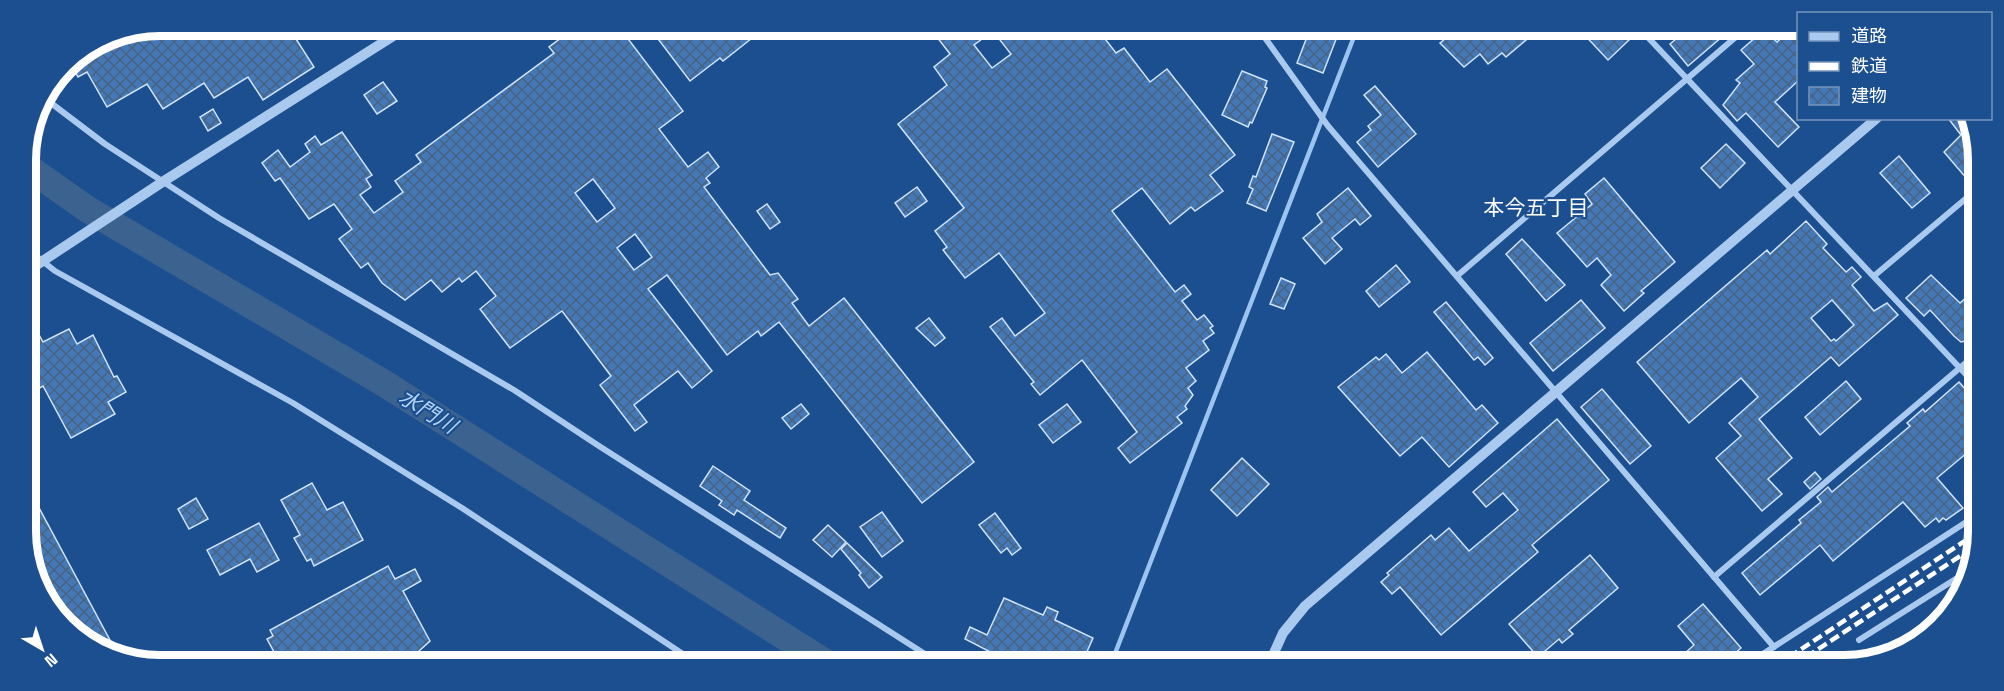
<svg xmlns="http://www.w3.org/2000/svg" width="2004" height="691" viewBox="0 0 2004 691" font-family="'Space Grotesk','Noto Sans JP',sans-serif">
  <defs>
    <pattern id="building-cross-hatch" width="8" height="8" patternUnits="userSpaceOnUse" patternTransform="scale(1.5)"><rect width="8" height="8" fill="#4478b7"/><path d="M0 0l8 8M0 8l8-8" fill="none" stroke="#486282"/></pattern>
  </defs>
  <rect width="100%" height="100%" fill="#1b4f8f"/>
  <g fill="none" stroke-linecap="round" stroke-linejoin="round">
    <g stroke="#9cc4f0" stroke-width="4.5">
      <path d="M660,662L661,661"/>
      <path d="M1152,663L1118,656L1116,651L1357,29"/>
    </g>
    <path stroke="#3c6290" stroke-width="27" d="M26,166L87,209L382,382L826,663"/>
  </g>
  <g fill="url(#building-cross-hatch)" stroke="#cfe3fa" stroke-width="1.5" fill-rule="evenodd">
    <path d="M160,26H316L296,39L314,67L263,100L248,77L214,98L204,83L163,109L147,84L107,107L87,72L78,77L69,62L102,40L107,49L137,30Z"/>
    <path d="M576,27H619L683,111L659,129L688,167L708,152L719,167L706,178L710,183L704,187L770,275L778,273L798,299L792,303L809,326L844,298L974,462L922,503L779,322L761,336L758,331L727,355L667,275L648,289L712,371L692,388L678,371L634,405L647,422L635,431L600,385L611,376L562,311L510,348L480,309L496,296L476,271L462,282L459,278L442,292L431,280L405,300L382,283L368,263L361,268L339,239L352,229L334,204L309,219L280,178L275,181L262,163L278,150L290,167L310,152L305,144L315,136L321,145L342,132L372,175L366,179L371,187L360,195L374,213L403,192L395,181L421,162L416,155L554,53L549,47ZM593,179L615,208L597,222L575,193ZM635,234L652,257L634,270L617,248Z"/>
    <path d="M649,27H766L723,61L720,58L690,81Z"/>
    <path d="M930,28H1111L1102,35L1116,53L1124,48L1150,82L1167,69L1235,155L1210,175L1223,191L1195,211L1191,207L1170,224L1142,188L1112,211L1175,292L1184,285L1191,294L1182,301L1197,320L1204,315L1213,326L1210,328L1214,333L1203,341L1209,350L1186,368L1196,381L1188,388L1193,395L1185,406L1187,409L1177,417L1182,423L1130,463L1118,448L1137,432L1082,360L1040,395L1031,384L1034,382L990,327L1002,318L1015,336L1045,313L999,253L965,278L943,250L947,247L935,231L964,208L898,124L947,85L934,67L950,54ZM993,31L1011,54L992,68L974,45Z"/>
    <path d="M1310,29H1340L1323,73L1297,63Z"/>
    <path d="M1457,29H1539L1506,57L1502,53L1488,64L1480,54L1464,67L1440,43Z"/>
    <path d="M1579,29H1619L1629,40L1608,60Z"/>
    <path d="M1687,30H1700L1705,35L1711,30H1730L1688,66L1670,44Z"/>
    <path d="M1764,30L1777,42L1790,30H1798V81L1775,102L1799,127L1778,147L1746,113L1737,121L1723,105L1740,83L1736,80L1754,64L1741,50Z"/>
    <path d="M1242,71L1267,81L1265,87L1267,88L1252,123L1250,122L1248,127L1222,115Z"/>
    <path d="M383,82L397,101L377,114L364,95Z"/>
    <path d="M1375,86L1416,134L1378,167L1357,142L1371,130L1368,126L1381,115L1364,95Z"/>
    <path d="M213,109L221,123L208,131L200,117Z"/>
    <path d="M1948,118H1968L1976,134V185L1973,186L1944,152L1961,135Z"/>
    <path d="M1272,134L1294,142L1266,211L1247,203L1253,189L1249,187L1253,176L1256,177Z"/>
    <path d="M1726,144L1745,163L1720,188L1701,168Z"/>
    <path d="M1899,156L1930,193L1912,208L1880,173Z"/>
    <path d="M1604,178L1675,262L1641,291L1644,293L1624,311L1601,285L1611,275L1597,258L1587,267L1557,233L1592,204L1585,194Z"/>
    <path d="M917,187L927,201L905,217L895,203Z"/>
    <path d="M1348,188L1371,216L1360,225L1355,219L1332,238L1342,249L1325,264L1303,238L1322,222L1317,214Z"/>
    <path d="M767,204L780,222L770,229L757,211Z"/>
    <path d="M1806,221L1827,244L1823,248L1846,272L1852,267L1861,277L1852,285L1874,311L1887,303L1898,315L1839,366L1831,357L1759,419L1792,458L1768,479L1782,494L1762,511L1716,458L1741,436L1729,423L1758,397L1741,378L1689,423L1637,362L1767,250L1770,254ZM1832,300L1854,325L1836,341L1834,339L1831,341L1811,318Z"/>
    <path d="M1522,239L1565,285L1546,301L1506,254Z"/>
    <path d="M1396,265L1410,282L1379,307L1366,291Z"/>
    <path d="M1931,275L1960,303L1975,290V331L1965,341L1961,342L1954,336L1930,310L1924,316L1906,298Z"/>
    <path d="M1281,278L1295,284L1284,309L1270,304Z"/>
    <path d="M1581,300L1605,328L1553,371L1530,343Z"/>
    <path d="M1446,302L1493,358L1485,365L1478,357L1474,360L1434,312Z"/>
    <path d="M929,318L945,338L935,346L916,328Z"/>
    <path d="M69,329L77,344L93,335L114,377L117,376L126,392L108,402L115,414L71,438L43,386L27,395V339L38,333L43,342Z"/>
    <path d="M1427,352L1476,410L1482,405L1498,423L1449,467L1422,437L1400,456L1338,387L1376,357L1379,360L1386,354L1402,373Z"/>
    <path d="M1846,381L1861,399L1820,435L1805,417Z"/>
    <path d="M1959,382L1975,400L1974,447L1937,478L1963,508L1946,520L1943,518L1939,522L1936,518L1925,527L1903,502L1833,561L1820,545L1760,595L1742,573L1801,523L1799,520L1821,502L1817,497L1828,487L1832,492L1910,426L1907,423L1923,409L1925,412Z"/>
    <path d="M1602,389L1651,446L1630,464L1581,407Z"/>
    <path d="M801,404L809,414L791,429L782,418Z"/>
    <path d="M1067,404L1081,422L1053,443L1039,425Z"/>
    <path d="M1557,419L1609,480L1532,545L1538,552L1441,635L1400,587L1392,594L1381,582L1389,575L1387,573L1431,535L1435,540L1449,528L1469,551L1518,510L1503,493L1486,507L1473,492Z"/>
    <path d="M1242,458L1269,484L1237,516L1211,490Z"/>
    <path d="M713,466L750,491L744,500L786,528L780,538L737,510L734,515L719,505L722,501L700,486Z"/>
    <path d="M1815,472L1821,479L1810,489L1804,482Z"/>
    <path d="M312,483L327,510L343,502L363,540L314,566L311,559L307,561L294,538L300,535L281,500Z"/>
    <path d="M196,498L208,519L189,529L178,509Z"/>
    <path d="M37,504L119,657L59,620L28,557V509Z"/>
    <path d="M882,512L903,541L882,557L860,527Z"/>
    <path d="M995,513L1021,548L1012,555L1007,548L1001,553L979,525Z"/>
    <path d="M259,523L279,560L257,572L250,559L220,575L207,550Z"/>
    <path d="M828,525L846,542L832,557L813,540Z"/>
    <path d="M847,543L882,577L869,588L859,575L861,573L841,549Z"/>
    <path d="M1590,555L1618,588L1569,630L1573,634L1562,643L1559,639L1538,657L1509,624Z"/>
    <path d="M388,566L395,579L415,569L421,581L403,591L430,641L419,651L424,662L279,661L267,639L273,636L270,630Z"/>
    <path d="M1004,598L1043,615L1047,607L1058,612L1055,620L1093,638L1082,663H1030L1000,657L965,639L970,627L987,635Z"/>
    <path d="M1703,604L1741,648L1721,665H1672L1694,645L1678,626Z"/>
  </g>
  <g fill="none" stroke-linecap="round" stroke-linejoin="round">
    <g stroke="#a9c9ee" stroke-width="6">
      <path d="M1258,28L1328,126L1774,647"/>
      <path d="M1641,30L1975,384"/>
      <path d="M43,97L105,144L219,218L514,390L599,446L939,663"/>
      <path d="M26,248L55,271L293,403L462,508L695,662"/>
      <path d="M1457,276L1744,30"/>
      <path d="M1874,276L1976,190"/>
      <path d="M1714,577L1975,355"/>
      <path d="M1859,640L1973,568"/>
      <path d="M1746,665L1974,517"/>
    </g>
    <g stroke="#a9c9ee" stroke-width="10">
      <path d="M26,272L164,181L409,26"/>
      <path d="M1269,664L1283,633L1305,606L1877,118"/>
    </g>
    <g stroke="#fff" stroke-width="4.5" stroke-dasharray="10 4.5" stroke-linecap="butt">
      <path d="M1777,665L1974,535"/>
      <path d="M1794,665L1974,547"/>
    </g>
  </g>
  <g text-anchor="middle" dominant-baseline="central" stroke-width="4.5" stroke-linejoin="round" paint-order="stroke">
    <g font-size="21" fill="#fff" stroke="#1b4f8f">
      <text x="1536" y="207">本今五丁目</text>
    </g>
    <g font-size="21" font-style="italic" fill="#b5d3f5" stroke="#1b4f8f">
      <text transform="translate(428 411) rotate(32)">水門川</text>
    </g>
  </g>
  <path d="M0 0H2004V691H0ZM160 36H1844A124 124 0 0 1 1968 160V531A124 124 0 0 1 1844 655H160A124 124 0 0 1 36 531V160A124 124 0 0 1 160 36Z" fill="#1b4f8f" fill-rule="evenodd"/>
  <path fill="none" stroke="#fff" stroke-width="8" d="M160 36H1844A124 124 0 0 1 1968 160V531A124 124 0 0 1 1844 655H160A124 124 0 0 1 36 531V160A124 124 0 0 1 160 36Z"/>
  <rect x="1797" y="12" width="195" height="108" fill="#1b4f8f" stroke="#7695bc" stroke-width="1.5"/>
  <rect x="1809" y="32" width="30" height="9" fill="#a9c9ee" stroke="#7695bc" stroke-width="1.5"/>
  <text x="1851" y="42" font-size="18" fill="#ffffff">道路</text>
  <rect x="1809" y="62" width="30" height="9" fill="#ffffff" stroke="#7695bc" stroke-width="1.5"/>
  <text x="1851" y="72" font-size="18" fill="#ffffff">鉄道</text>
  <rect x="1809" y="87" width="30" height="18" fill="url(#building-cross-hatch)" stroke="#7695bc" stroke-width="1.5"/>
  <text x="1851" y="102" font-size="18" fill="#ffffff">建物</text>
  <g transform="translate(42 649) rotate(141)" stroke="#1b4f8f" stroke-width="4.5" paint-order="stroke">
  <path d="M0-4.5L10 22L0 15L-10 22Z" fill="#ffffff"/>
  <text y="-9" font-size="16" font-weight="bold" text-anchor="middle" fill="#ffffff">N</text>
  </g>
</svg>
